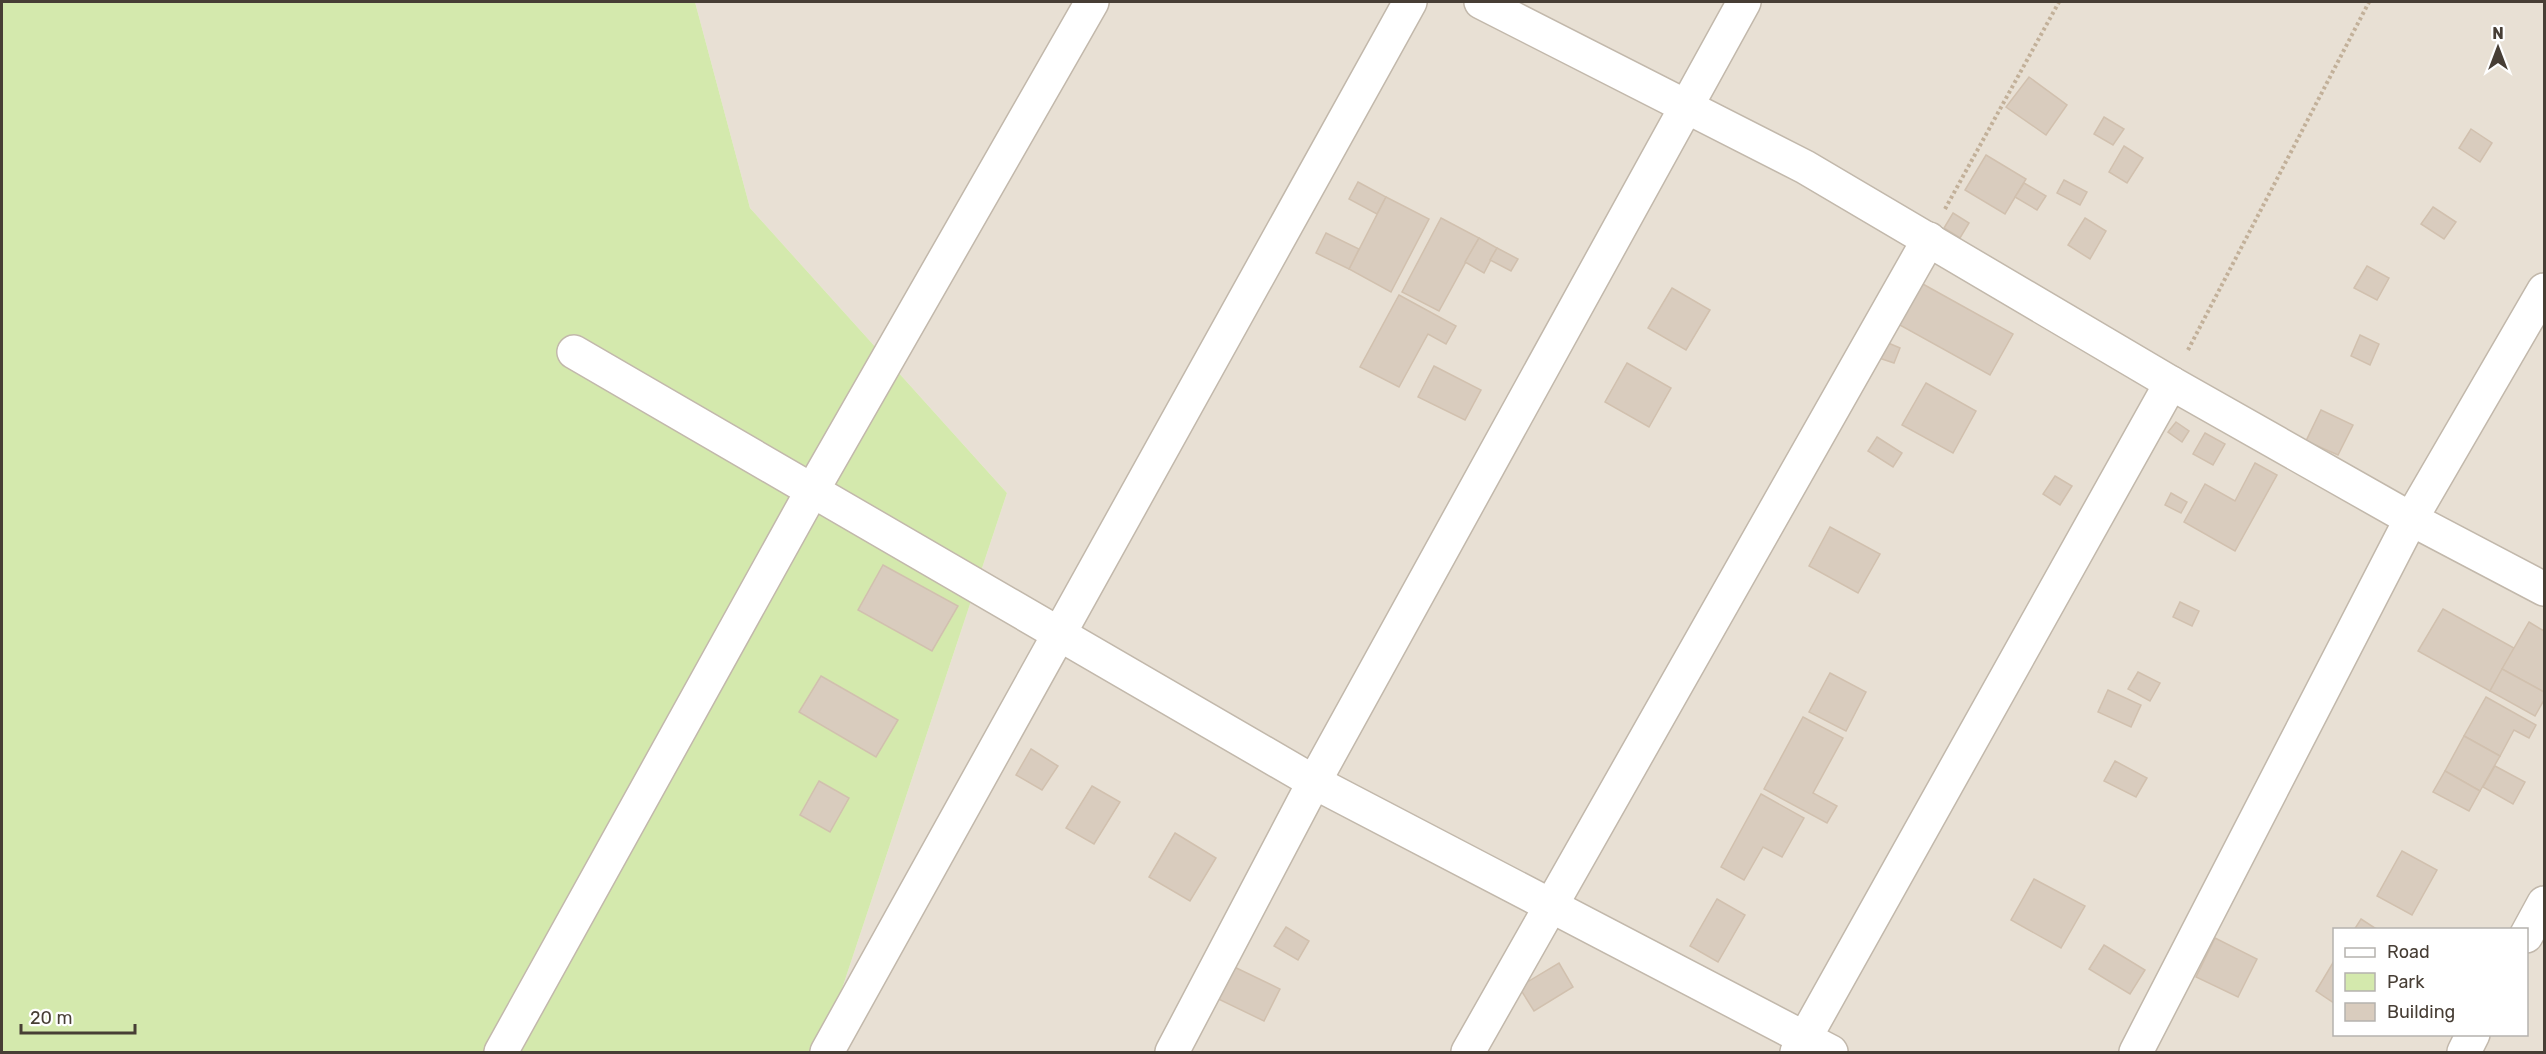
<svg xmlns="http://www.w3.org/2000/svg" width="2546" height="1054" viewBox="0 0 2546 1054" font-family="Rubik,sans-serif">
  <rect width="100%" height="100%" fill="#f4eee6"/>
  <path fill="#e8e0d4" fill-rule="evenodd" d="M695,2H2544V1052H821L1007,493L750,208ZM2334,930H2526V1034H2334Z"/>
  <path fill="#d4e9ad" d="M2,2H695L750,208L1007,493L821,1052H2Z"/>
  <g fill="#d9ccbe" stroke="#d1c0ae" stroke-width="1.5">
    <path d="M2029,77L2067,105L2046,135L2006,107Z"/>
    <path d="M2104,117L2124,129L2113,145L2094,134Z"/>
    <path d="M2471,129L2492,143L2480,162L2459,148Z"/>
    <path d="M2124,146L2143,158L2127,183L2109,172Z"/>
    <path d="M1986,155L2026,179L2005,214L1965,190Z"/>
    <path d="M2064,180L2087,192L2080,205L2057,193Z"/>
    <path d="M1358,182L1386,197L1377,214L1349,199Z"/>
    <path d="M2024,183L2046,196L2037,210L2015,197Z"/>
    <path d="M1386,197L1429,219L1391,292L1349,269Z"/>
    <path d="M2433,207L2456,222L2444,239L2421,224Z"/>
    <path d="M1953,213L1969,223L1960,238L1944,228Z"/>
    <path d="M1441,218L1479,238L1439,311L1402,292Z"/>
    <path d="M2085,218L2106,231L2090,259L2068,245Z"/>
    <path d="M1326,233L1359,249L1349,269L1316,253Z"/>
    <path d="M1479,238L1497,248L1484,273L1465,262Z"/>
    <path d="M1497,248L1518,259L1511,271L1490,260Z"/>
    <path d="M2367,266L2389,278L2377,300L2354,288Z"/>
    <path d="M1921,283L2013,334L1990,375L1898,324Z"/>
    <path d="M1672,288L1710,310L1686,350L1648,328Z"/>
    <path d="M1399,295L1456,326L1446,344L1428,334L1399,387L1360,367Z"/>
    <path d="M2360,335L2379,344L2370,365L2351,356Z"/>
    <path d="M1886,342L1900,348L1894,363L1879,358Z"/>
    <path d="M1627,363L1671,388L1649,427L1605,402Z"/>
    <path d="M1434,366L1481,390L1465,420L1418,397Z"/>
    <path d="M1926,383L1976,411L1953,453L1902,425Z"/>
    <path d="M2321,410L2353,425L2338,455L2306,441Z"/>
    <path d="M2176,422L2189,431L2182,442L2168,432Z"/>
    <path d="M2205,433L2225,444L2213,465L2193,454Z"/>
    <path d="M1877,437L1902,453L1893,467L1868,451Z"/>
    <path d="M2255,463L2277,475L2235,551L2184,522L2205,484L2235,501Z"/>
    <path d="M2055,476L2072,486L2060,505L2043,494Z"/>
    <path d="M2171,493L2187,502L2181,513L2165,505Z"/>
    <path d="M1830,527L1880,554L1858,593L1809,566Z"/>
    <path d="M883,565L958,606L932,651L858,610Z"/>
    <path d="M2180,602L2199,611L2192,626L2173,617Z"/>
    <path d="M2443,609L2514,648L2490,691L2418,651Z"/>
    <path d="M2529,622L2544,631V692L2502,669Z"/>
    <path d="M2502,669L2544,692V700L2535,716L2490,691Z"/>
    <path d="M2138,672L2160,683L2150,701L2128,689Z"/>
    <path d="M1830,673L1866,692L1846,731L1809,712Z"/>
    <path d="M821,676L898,720L876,757L799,712Z"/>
    <path d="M2108,690L2141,705L2131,727L2098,712Z"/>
    <path d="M2486,697L2536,725L2529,738L2514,730L2500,756L2464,736Z"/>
    <path d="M1803,717L1843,738L1813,793L1837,806L1827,823L1764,789Z"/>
    <path d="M2464,736L2500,756L2480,791L2445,771Z"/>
    <path d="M1031,749L1058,766L1042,790L1016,775Z"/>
    <path d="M2115,761L2147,778L2136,797L2104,781Z"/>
    <path d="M2495,766L2525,782L2513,804L2483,787Z"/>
    <path d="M2445,771L2480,791L2469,811L2433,792Z"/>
    <path d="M819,781L849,798L830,832L800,815Z"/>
    <path d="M1092,786L1120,802L1094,844L1066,828Z"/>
    <path d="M1761,794L1804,818L1782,857L1763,847L1744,880L1721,867Z"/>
    <path d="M1175,833L1216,858L1190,901L1149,877Z"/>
    <path d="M2402,851L2437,870L2412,915L2377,896Z"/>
    <path d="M2034,879L2085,906L2061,948L2011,920Z"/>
    <path d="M1717,899L1745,915L1718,962L1690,946Z"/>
    <path d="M2361,919L2378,930H2354Z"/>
    <path d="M1286,927L1309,941L1298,960L1274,946Z"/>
    <path d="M2215,938L2257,959L2238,997L2196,977Z"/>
    <path d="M2104,945L2145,970L2130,994L2089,969Z"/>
    <path d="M2334,961V1003L2316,991Z"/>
    <path d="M1226,963L1280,989L1264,1021L1210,995Z"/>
    <path d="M1559,963L1573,987L1534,1011L1519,987Z"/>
  </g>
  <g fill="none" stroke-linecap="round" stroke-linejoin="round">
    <defs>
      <g id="street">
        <path d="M1481,2L1805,167L2171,383L2411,519L2544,589"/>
        <path d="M574,352L1314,782L1831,1052"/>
        <path d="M2526,936L2544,903"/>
        <path d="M501,1052L812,491L1092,2"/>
        <path d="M827,1052L1410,2"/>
        <path d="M1172,1052L1314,782L1744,2"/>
        <path d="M1468,1052L1929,239"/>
        <path d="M1797,1052L2171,383"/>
        <path d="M2136,1052L2411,519L2544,290"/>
        <path d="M2464,1052L2473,1034"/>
      </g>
    </defs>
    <use href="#street" stroke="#c2b8ab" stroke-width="36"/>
    <g stroke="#c2b099" stroke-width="4" stroke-dasharray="3 3" stroke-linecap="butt">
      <path d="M1945,209L2059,2"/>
      <path d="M2188,350L2369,2"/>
    </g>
    <use href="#street" stroke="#fff" stroke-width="33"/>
  </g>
  <rect width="2546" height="1054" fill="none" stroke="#473e35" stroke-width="6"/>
  <rect x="2333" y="928" width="195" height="108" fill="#ffffff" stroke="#b5b2ae" stroke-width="1.5"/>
  <rect x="2345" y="948" width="30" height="9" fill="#ffffff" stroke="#b5b2ae" stroke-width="1.5"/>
  <text x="2387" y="958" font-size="18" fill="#473e35">Road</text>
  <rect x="2345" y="973" width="30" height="18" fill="#d4e9ad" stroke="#b5b2ae" stroke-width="1.5"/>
  <text x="2387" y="988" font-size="18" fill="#473e35">Park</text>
  <rect x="2345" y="1003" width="30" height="18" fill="#d9ccbe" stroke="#b5b2ae" stroke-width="1.5"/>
  <text x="2387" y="1018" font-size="18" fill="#473e35">Building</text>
  <g transform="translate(2498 48)" stroke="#ffffff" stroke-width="4.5" paint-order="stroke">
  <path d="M0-4.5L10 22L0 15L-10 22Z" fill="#473e35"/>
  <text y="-9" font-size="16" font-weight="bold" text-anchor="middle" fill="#473e35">N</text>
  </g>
  <path d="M21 1024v9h114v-9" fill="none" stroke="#473e35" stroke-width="3"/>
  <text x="30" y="1024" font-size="18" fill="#473e35" stroke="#ffffff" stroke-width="4.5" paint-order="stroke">20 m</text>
</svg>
